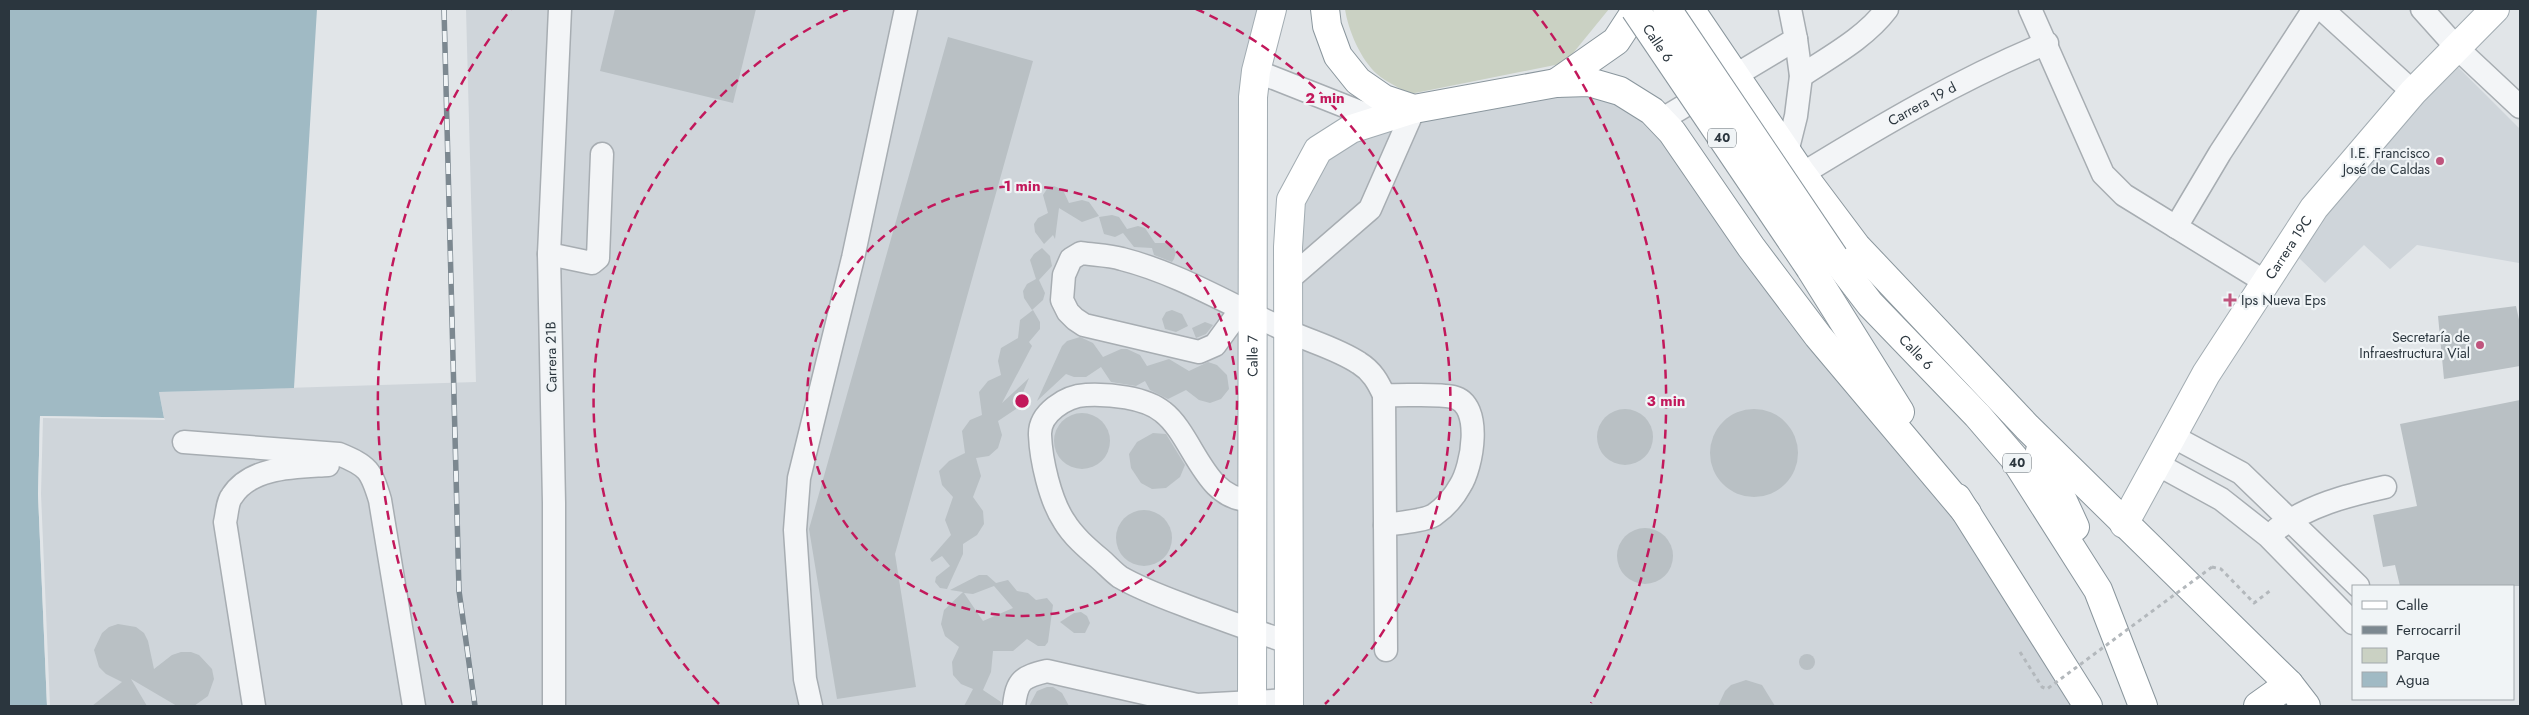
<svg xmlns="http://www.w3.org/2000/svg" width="2529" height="715" viewBox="0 0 2529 715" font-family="Jost,sans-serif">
  <rect width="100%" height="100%" fill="#e1e5e8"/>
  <g fill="#cfd5da">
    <path d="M466,9H1272L1256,71L1252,706H47L38,494L40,416L164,417L159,392L476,382Z"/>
    <path d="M2453,62L2520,129L2519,263L2417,245L2390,269L2364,245L2325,283L2299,258L2339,187Z"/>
    <path d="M1620,91L1967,513L2088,706H1289L1288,247L1318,150L1414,109Z"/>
  </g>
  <path fill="#cad1c3" d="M1345,9H1609L1565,63L1410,94C1400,88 1386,82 1377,74C1361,60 1348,30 1345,9Z"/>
  <path fill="#a0bac4" d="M9,9H317L294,388L159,392L164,418L40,416L38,494L47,706H9Z"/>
  <path fill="#e1e5e8" d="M40,416L164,418L165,420L43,418L41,494L50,706H47L38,494Z"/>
  <g fill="#b9c0c4" fill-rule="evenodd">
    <path d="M615,9H756L733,103L600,71Z"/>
    <path d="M948,37L1033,61L895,554L916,687L837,699L809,529Z"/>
    <path d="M1054,186L1063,190L1069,203L1082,200L1089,202L1099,216L1082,222L1059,208L1055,239L1053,235L1044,244L1035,232L1034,224L1038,218L1048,213L1043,195L1047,189Z"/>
    <path d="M1112,215L1119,217L1127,229L1138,226L1145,228L1155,243H1171L1176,252L1174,259L1172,262L1154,255L1152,248L1134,247L1123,233L1115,237L1104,234L1099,217Z"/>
    <path d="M1042,248L1050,256L1052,266L1039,280L1045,293L1043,300L1032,310L1024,298L1023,291L1027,284L1036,279L1030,260L1034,254Z"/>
    <path d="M2516,306L2520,324V366L2444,379L2438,316Z"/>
    <path d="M1033,310L1040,322V329L1029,342L1032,346L1002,403L1029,378L1016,409L998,421L1002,435L998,448L989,456L976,458L981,476L973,497L983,511L984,524L977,535L963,544V554L947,589L940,588L935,582L936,577L950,566L942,556L932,562L930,559L951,535L945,520L953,497L942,485L939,471L949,461L965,453L962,431L970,420L982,415L979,392L988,381L1001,375L998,361L1001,348L1018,338L1020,320Z"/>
    <path d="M1172,310L1182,314L1188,326L1176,332L1165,329L1162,319L1166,312Z"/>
    <path d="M1205,322L1213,325L1206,334L1196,338L1192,328Z"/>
    <path d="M1080,337L1093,343L1103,357L1121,349H1127L1140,355L1147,366L1169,359L1189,371L1208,362L1217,365L1227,375L1229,389L1221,399L1210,403L1199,400L1186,390L1168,399L1150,390L1145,381L1136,386L1111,382L1101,367L1086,377H1074L1066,374L1037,401L1062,346L1067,341Z"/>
    <path d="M2520,400V586H2400L2395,565L2383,567L2373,515L2417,506L2400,424Z"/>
    <circle cx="1754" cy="453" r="44"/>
    <circle cx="1625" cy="437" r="28"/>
    <circle cx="1082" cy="441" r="28"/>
    <path d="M1153,433L1166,434L1185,465L1180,477L1166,488L1152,489L1141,483L1131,468L1129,454L1137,442Z"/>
    <circle cx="1144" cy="538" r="28"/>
    <circle cx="1645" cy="556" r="28"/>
    <path d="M979,575H987L996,583L1008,580L1017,591L1028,593L1036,600L1047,598L1053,605L1048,642L1045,646H1038L1027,639L1013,651H993L991,672L983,690L1001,702V706H964L973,689L961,684L953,675L952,662L959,647L945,636L941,624L944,610L963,592L950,590ZM994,586L1013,608L983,621L964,593L973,594Z"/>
    <path d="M1081,612L1087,616L1090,623L1085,633H1074L1060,622L1074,613Z"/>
    <path d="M118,624L136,627L144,633L148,641L154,669L172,655L181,652H191L199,655L212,669L214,679L208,696L194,706H177L131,679L147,706H92L122,682L106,674L99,667L94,650L102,633L109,627Z"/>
    <circle cx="1807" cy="662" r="8"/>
    <path d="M1746,680L1762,685L1775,706H1718L1725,691L1731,685Z"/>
    <path d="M1047,687H1053L1062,693L1069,706H1029L1037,691Z"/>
  </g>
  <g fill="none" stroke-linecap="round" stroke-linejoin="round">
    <defs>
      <g id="minor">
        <path d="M2030,9L2103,174L2124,195L2267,283"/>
        <path d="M2322,9L2413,92"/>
        <path d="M2422,9L2457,48L2520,107"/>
        <path d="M1256,71L1380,120"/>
        <path d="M1801,76C1831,56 1865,38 1887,9"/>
        <path d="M1661,120L1796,39L1790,9"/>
        <path d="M1787,152L1796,116L1801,76L1796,39"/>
        <path id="s1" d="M1802,174C1882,125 1960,79 2047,43"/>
        <path d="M2176,227L2220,153L2314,9"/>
        <path d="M549,254L592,263L598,258L602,154"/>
        <path d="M1288,280L1370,209L1414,109"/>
        <path d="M1242,308L1215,345L1199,352L1084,325L1075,319L1068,312L1062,300L1064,275L1071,259L1081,253C1094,255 1109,255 1122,259C1181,274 1235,308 1290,332C1312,342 1338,349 1359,363C1372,371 1378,382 1384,395L1386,650"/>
        <path d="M1384,395C1403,396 1436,393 1453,397C1484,404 1472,468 1460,486C1454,497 1444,508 1434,515C1424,521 1398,523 1385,525"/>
        <path d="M2172,436L2241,473L2358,586"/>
        <path d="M184,442L339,454C368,466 371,470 380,500L414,706"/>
        <path d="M2157,464L2221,499L2268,536L2353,623"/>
        <path d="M1252,500C1204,502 1194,436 1163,412C1145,397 1109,394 1086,395C1066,396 1039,413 1040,435C1041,460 1050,500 1064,521C1073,536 1087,548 1100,559C1107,565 1113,572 1120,577C1144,591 1171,600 1197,610C1227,621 1258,633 1289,642"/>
        <path d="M2277,529C2310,505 2345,496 2385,487"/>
        <path d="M254,706L225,522C227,515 227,502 232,496C251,466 297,467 328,465"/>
        <path d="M554,706V503L549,254L560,9"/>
        <path d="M811,706L805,679L795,530L799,478L853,258L906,9"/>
        <path d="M1014,706C1017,680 1022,677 1047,671L1197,705L1289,700"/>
      </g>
      <g id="major">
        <path id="s2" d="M2124,524L2206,374L2314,208L2413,92L2495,9"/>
        <path id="s3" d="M1252,706L1253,97L1256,71L1272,9"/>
        <path d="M1289,706L1288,247L1291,200L1318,150L1351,129L1414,109"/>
      </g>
      <g id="highway">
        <path d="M1325,9L1327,26L1338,56L1358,81L1384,99L1414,109L1556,83L1589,82L1620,91L1652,111L1672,132L1751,247L1818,336L1967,513"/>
        <path d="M1690,9L1802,174L1856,246L2027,427L2289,684L2306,706"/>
        <path d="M1556,83L1616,41L1637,9"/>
        <path id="s4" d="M1834,257L1870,304L1977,415L2014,458L2098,590L2143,706"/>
        <path d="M1810,268L1900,412"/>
        <path d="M2040,451L2075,527"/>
        <path d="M1957,498L2088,706"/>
        <path d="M2258,706L2289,684"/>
      </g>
    </defs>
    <use href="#minor" stroke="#a7adb2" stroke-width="25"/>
    <use href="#major" stroke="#a2acb2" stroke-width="30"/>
    <use href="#highway" stroke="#8a969d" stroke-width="30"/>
    <path stroke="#b3b8bc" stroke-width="3" stroke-dasharray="4 4" stroke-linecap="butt" d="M2212,567L2221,569L2254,603L2271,590"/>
    <use href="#minor" stroke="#f3f5f7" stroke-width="22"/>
    <use href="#major" stroke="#fff" stroke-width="28"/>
    <use href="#highway" stroke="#fff" stroke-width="28"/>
    <defs>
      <path id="rail" d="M444,9L459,591L475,706"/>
    </defs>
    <use href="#rail" stroke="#7c8890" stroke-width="5.5"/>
    <use href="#rail" stroke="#f0f4f6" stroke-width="4" stroke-dasharray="11" stroke-linecap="butt"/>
    <defs>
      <g id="highway-bridge">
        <path id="s5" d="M1635,9L1810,268"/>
        <path d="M1667,9L1834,257"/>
      </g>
    </defs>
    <use href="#highway-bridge" stroke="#8a969d" stroke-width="30" stroke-linecap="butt"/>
    <path stroke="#b3b8bc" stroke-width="3" stroke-dasharray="4 4" stroke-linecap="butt" d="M2020,652L2042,687L2047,689L2212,567"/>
    <use href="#highway-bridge" stroke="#fff" stroke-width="28"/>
  </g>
  <g fill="none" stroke="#c2185b" stroke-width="2.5" stroke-dasharray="9 6">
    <circle cx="1022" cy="401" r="215"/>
    <path d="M719 704A429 429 0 0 1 848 9M1196 9A429 429 0 0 1 1325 704"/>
    <path d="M453 703A644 644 0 0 1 511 9M1533 9A644 644 0 0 1 1591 703"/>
  </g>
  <g fill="#bf547d" stroke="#f0f4f6" stroke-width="2">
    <circle cx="2440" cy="161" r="5"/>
    <path d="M2227.5 292.5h5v5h5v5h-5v5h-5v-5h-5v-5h5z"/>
    <circle cx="2480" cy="345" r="5"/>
  </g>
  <g text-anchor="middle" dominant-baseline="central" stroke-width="4.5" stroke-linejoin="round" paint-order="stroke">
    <g fill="#f0f4f6" stroke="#666f75" stroke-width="1">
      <rect x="1708" y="128.5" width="28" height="19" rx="4"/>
      <rect x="2003" y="453.5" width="28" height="19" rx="4"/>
    </g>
    <g font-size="12" font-weight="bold" fill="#2b363e">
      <text x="1722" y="138">40</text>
      <text x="2017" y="463">40</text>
    </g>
    <g font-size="14" fill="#2b363e" stroke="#f0f4f6">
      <text stroke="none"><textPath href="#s5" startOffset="41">Calle 6</textPath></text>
      <text stroke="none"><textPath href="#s1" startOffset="139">Carrera 19 d</textPath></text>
      <text stroke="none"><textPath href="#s2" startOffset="322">Carrera 19C</textPath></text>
      <text stroke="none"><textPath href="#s4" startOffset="126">Calle 6</textPath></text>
      <text stroke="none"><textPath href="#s3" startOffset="350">Calle 7</textPath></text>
      <text transform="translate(551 357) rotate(-91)">Carrera 21B</text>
    </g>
    <g font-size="14" fill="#2b363e" stroke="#f0f4f6" text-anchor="end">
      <text x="2430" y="153">I.E. Francisco<tspan x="2430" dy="16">José de Caldas</tspan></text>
      <text x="2241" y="300" text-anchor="start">Ips Nueva Eps</text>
      <text x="2470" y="337">Secretaría de<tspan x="2470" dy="16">Infraestructura Vial</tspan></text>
    </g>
  </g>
  <circle cx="1022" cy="401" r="8" fill="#c2185b" stroke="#f0f4f6" stroke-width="2.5"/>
  <g font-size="15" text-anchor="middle" font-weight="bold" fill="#c2185b" stroke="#f0f4f6" stroke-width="4.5" stroke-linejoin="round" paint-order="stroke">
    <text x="1325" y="103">2 min</text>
    <text x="1022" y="191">1 min</text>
    <text x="1666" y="406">3 min</text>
  </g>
  <rect width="2529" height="715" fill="none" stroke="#2b363e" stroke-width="20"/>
  <rect x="2352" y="585" width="162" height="115" fill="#f0f4f6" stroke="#a1a8ac"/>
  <rect x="2362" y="601" width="25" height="8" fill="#ffffff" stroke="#a1a8ac"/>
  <text x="2396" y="610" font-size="15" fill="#2b363e">Calle</text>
  <rect x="2362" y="626" width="25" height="8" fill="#7c8890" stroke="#a1a8ac"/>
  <text x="2396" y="635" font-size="15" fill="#2b363e">Ferrocarril</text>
  <rect x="2362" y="648" width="25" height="15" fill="#cad1c3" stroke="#a1a8ac"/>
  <text x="2396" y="660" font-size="15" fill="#2b363e">Parque</text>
  <rect x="2362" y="672" width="25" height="15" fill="#a0bac4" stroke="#a1a8ac"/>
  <text x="2396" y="685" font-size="15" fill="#2b363e">Agua</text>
</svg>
